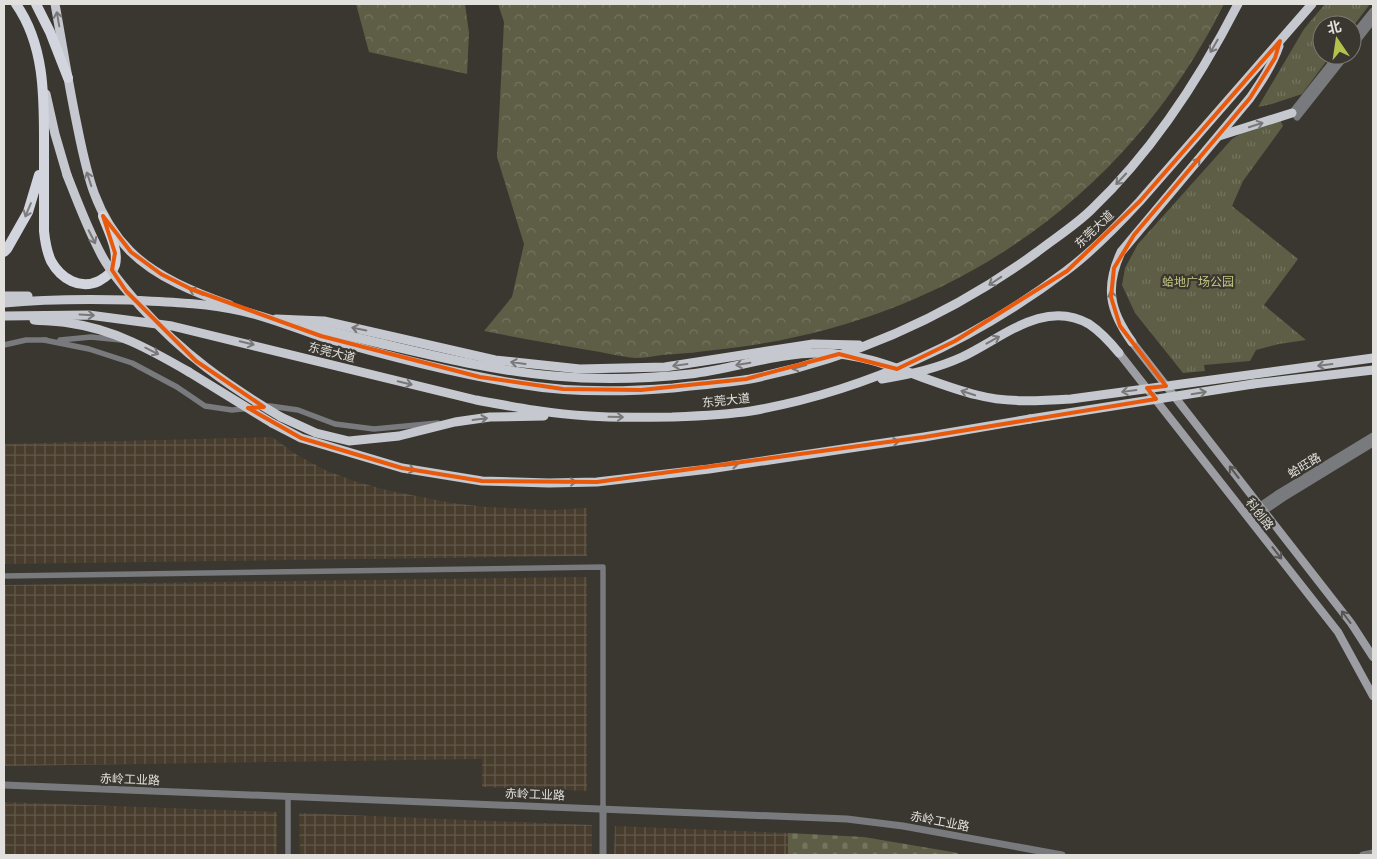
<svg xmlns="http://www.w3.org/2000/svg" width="1377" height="859" viewBox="0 0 1377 859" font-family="Quicksand,'Noto Sans SC',sans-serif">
  <defs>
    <pattern id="industrial-grid" width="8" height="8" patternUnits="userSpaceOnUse" patternTransform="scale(1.25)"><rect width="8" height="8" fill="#483d2d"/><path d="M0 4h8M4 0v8" fill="none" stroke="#62594b"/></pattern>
    <pattern id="forest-crowns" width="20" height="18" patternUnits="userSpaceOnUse" patternTransform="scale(1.25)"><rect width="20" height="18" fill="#5d5e45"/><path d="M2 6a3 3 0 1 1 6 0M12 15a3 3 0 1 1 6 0" fill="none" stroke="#74755f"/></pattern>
    <pattern id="cemetery-stones" width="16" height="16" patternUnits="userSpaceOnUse" patternTransform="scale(1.25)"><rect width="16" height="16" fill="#5d5e45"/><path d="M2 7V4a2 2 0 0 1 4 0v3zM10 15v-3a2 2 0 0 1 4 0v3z" fill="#74755f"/></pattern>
    <pattern id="park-tufts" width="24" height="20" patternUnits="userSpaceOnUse" patternTransform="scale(1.25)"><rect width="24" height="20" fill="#5d5e45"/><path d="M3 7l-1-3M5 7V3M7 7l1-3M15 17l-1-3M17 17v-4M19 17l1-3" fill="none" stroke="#74755f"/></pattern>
  </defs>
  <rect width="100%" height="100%" fill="#3a3730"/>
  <g fill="url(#industrial-grid)">
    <path d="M272,437L297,455L325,470L354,481L386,490L452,503L486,507L553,510L587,508V556L4,564V444Z"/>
    <path d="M587,577V791L482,787V759L4,766V585Z"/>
    <path d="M4,802L277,812V855H4Z"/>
    <path d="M299,813L592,825V855H300Z"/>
    <path d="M615,826L788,833V855H614Z"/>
  </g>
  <g fill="url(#forest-crowns)">
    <path d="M356,4H465L469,33L467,74L369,52Z"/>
    <path d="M498,4H1224C1123,206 938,327 715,350C697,352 680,354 662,355C654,356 644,358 636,358C620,357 604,352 588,350C553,344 519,338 484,331L512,297L524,244L497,157L504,22Z"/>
  </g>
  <path fill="url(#cemetery-stones)" d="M788,833L864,837L958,853V855H788Z"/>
  <g fill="url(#park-tufts)">
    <path d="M1325,4H1370L1352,28V25H1322V55H1331L1302,94L1272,104L1258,107L1304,29Z"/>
    <path d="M1280,119L1283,126L1243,181L1232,206L1298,259L1264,305L1306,340L1279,344L1256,350L1250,361L1204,365L1205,371L1183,373L1135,313L1122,285L1125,268L1138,244L1232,139L1258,123Z"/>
  </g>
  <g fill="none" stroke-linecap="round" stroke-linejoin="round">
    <g stroke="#787a7d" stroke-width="5.5">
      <path d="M44,340L89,349L132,363L177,387L205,406L232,410L270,406L298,410L335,424L374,429L438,423"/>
      <path d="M60,340L91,337L121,340"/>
      <path d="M4,345L26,340H46"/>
      <path d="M4,576L603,567V808"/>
      <path d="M288,796V855"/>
    </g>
    <g stroke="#787a7d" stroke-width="7">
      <path d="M1352,37L1373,11"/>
      <path d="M1352,47L1373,20"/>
      <path d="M1292,113L1338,55"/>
      <path d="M1297,117L1346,55"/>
      <path d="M1247,515L1279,493L1373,436"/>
      <path d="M1251,520L1283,498L1373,443"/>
      <path d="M4,785L847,819L903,826L1062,855"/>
      <path d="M603,855V808"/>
      <path d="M1363,855L1373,853"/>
    </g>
    <g stroke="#9d9ea4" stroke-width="8">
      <path d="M1132,342L1351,623L1373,657"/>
      <path d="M1119,353L1338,632L1373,696"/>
    </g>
    <g stroke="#c6c8d0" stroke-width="9">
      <path d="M55,4C62,42 68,81 76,120C86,169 93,213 130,251C156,277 196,293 230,305"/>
      <path d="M46,94L55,134L67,175"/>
      <path d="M1219,136L1292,113"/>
      <path d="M4,296H28"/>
      <path d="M4,303C46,299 88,299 130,300C168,302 205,303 242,311C269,317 295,328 322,337C387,356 453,373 519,384C570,393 623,392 673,388C699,385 725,383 750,379C854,358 952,314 1037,252C1055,238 1076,225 1092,209C1152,152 1200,78 1238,4"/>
      <path d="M4,316L89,315L172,326L476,400C514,407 551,414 589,416C616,418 644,417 672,417C698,416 725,415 751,411C865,391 973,341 1066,271C1093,251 1117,226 1140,201L1312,4"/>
      <path d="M276,319L324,321L495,360L580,369L665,367L813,344L859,345"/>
      <path d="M34,320C45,321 57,321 69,323C113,329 151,350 189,372"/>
      <path d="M304,325L383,344"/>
      <path d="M1132,342C1109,310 1105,287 1121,252L1250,98C1261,82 1272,66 1279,46"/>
      <path d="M882,379C908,375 938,368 962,357C1001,339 1044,298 1089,324C1101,332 1110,342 1119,353"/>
      <path d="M1253,384L1373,370"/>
      <path d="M281,417L316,433L349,441L399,436L455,422L490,417L544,416"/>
      <path d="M272,423L301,438L402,468L482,481L549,483L597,482L709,469L924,437L1030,419"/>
    </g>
    <g stroke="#d2d5dd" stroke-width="10">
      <path d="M16,4C46,47 44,101 44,151C44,178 44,204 44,231C45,241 47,252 51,261C61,279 80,290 99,281C106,277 113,272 115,265C119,250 108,230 103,216"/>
      <path d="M36,4L50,32L68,78"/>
      <path d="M4,252L7,249L28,212L39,175"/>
    </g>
    <g stroke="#c6c8d0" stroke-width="9">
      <path d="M67,175C78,203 88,230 102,256C112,274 127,291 141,307C183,354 227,385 281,417"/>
      <path d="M383,344C439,357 496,371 554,376C598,380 645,379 690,374C733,369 776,353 820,353C876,353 924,382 977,395C1007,403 1039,401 1071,399L1373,358"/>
      <path d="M189,372L272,423"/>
      <path d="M1030,419L1253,384"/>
    </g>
  </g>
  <defs><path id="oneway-shaft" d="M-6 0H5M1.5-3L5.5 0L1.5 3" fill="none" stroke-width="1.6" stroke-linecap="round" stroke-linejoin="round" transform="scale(1.25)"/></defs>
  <g stroke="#797878">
    <use href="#oneway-shaft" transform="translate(58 19) rotate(-100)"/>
    <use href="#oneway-shaft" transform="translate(1214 46) rotate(120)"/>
    <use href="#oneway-shaft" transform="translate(1256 125) rotate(-18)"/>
    <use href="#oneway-shaft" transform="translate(1195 164) rotate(-49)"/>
    <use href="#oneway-shaft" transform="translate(89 179) rotate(-108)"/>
    <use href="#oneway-shaft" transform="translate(1121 179) rotate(133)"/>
    <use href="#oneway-shaft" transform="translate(92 237) rotate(63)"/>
    <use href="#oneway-shaft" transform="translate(995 281) rotate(146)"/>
    <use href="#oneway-shaft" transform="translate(196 292) rotate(-157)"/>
    <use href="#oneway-shaft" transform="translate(1112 298) rotate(-98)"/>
    <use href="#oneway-shaft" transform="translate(87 315) rotate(3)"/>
    <use href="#oneway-shaft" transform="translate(359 329) rotate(-168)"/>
    <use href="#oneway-shaft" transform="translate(993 340) rotate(-29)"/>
    <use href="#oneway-shaft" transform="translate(247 343) rotate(14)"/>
    <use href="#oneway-shaft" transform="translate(152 351) rotate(27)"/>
    <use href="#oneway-shaft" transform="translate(518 363) rotate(-172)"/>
    <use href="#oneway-shaft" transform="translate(743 364) rotate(170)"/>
    <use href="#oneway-shaft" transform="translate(680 365) rotate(172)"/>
    <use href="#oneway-shaft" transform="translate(1325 365) rotate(173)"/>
    <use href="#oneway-shaft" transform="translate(799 367) rotate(164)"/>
    <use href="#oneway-shaft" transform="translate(405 383) rotate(14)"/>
    <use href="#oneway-shaft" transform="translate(1129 391) rotate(172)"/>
    <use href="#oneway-shaft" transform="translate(968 393) rotate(-162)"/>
    <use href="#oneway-shaft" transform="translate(1199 393) rotate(-9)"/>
    <use href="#oneway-shaft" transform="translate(616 417) rotate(1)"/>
    <use href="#oneway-shaft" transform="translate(480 419) rotate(-7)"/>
    <use href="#oneway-shaft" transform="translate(892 442) rotate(-8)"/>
    <use href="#oneway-shaft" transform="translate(731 465) rotate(-8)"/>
    <use href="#oneway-shaft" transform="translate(408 469) rotate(12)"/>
    <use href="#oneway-shaft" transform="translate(569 482) rotate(-2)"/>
  </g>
  <use stroke="#7e7e7e" href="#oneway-shaft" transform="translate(28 210) rotate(113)"/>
  <g stroke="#585653">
    <use href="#oneway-shaft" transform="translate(1234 472) rotate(-128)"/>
    <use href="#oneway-shaft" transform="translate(1277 553) rotate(52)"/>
    <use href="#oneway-shaft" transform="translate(1346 617) rotate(-127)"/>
  </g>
  <path fill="none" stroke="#e8590c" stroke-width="4" stroke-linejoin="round" d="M1280,41L1275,58L1250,98L1134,235L1114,268L1111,297L1120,326L1166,386L1147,388L1156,399L924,437L597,482L482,481L402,468L301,438L248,408L264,407L196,361L126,291L112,270L115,253L103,216L131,252L161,274L191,289L321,336L480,377L563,389L641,390L746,379L839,354L897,369L955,341L1067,271L1140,201Z"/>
  <g text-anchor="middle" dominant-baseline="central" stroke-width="4.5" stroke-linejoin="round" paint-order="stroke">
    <g font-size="12" fill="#e2e0dc" stroke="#3a3730">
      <text transform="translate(1094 229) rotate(-43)">东莞大道</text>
      <text transform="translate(332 352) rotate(14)">东莞大道</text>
      <text transform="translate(726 400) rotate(-6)">东莞大道</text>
      <text transform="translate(1304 465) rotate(-31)">蛤旺路</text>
      <text transform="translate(1260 514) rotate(52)">科创路</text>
      <text transform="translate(130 779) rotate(2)">赤岭工业路</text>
      <text transform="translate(535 794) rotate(2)">赤岭工业路</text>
      <text transform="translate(940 821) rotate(11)">赤岭工业路</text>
    </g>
    <g font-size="12" fill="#c4c683" stroke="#3a3730">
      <text x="1198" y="281">蛤地广场公园</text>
    </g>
  </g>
  <rect width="1377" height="859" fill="none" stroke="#e2e0dc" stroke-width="10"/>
  <g transform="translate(1337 40) rotate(347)"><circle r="24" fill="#3a3730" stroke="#7d7b75"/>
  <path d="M0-4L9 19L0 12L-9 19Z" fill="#b3c24b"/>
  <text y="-8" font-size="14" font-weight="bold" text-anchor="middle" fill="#e2e0dc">北</text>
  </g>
</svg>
